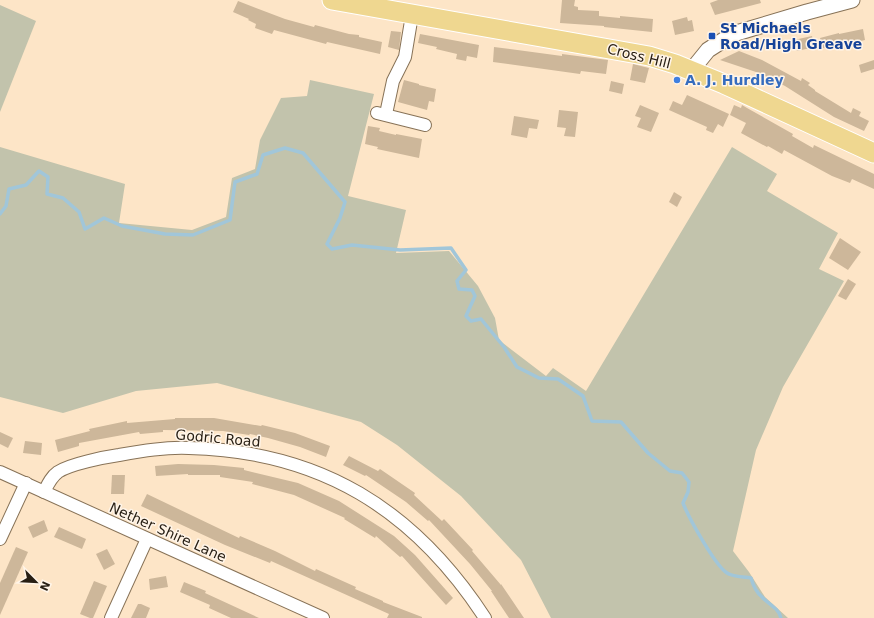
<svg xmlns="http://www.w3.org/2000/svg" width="874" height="618" viewBox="0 0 874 618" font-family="'DejaVu Sans',sans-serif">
  <rect width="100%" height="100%" fill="#fde5c7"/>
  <g fill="#c2c3ac">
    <path d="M0,5L36,21L0,112Z"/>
    <path d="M310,80L374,94L348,196L406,210L396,253L449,251L478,286L495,318L499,340L546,376L553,368L586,391L732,147L777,174L767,191L838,233L819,269L844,281L783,387L756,450L733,551L749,572L765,597L788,618H551L521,560L461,496L397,445L361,422L217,383L136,391L63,413L0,397V147L125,184L119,223L192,230L226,217L232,178L255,169L260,140L281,98L307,96Z"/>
  </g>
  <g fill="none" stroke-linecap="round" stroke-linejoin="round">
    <path stroke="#a1c6d9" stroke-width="3.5" d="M0,214L6,206L9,189L26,185L39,171L48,177L47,194L63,198L79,212L85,229L104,218L122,226L165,234L193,235L230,220L235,182L257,174L263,155L285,148L303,153L345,202L340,218L327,244L332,249L352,245L400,250L451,248L466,270L457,281L459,289L472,290L475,296L466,316L471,321L481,319L504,347L517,367L539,378L558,379L583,396L592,421L621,422L648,453L670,471L682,473L689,482L688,492L683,503C688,516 717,570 729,574C735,577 744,577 751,578C753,585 756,592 762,597C768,604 779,608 781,618"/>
  </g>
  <g fill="#cdb79a">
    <path d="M562,0H575L574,6L578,7V10L599,11V16L620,18V16L653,19L652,32L604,27V26L560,23Z"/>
    <path d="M718,0H760L761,3L715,15L710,3Z"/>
    <path d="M238,1L285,19L314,27L315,25L349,34L359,35V37L382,42L380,54L327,42L326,44L274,30L272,34L255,28L256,24L248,20L249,19L233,12Z"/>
    <path d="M687,17L688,21L692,20L694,31L675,35L672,21Z"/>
    <path d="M863,29L865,40L848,44L847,42L823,48L820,38L839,33V34Z"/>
    <path d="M391,31L401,32L399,50L388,47Z"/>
    <path d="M420,34L479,45L477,58L467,56L466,61L456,59L457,54L436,49L437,47L418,43Z"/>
    <path d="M812,36L815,47L797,51L794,40Z"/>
    <path d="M494,47L562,56V54L608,60L606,74L581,71L580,74L493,62Z"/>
    <path d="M739,51L762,60L801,81L802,78L810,83L808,85L815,90V91L851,113L853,108L861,112L859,116L869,121L864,131L834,117L785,86L759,73L720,60Z"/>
    <path d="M874,60V69L861,73L859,65Z"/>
    <path d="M633,64L649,68L645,83L630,80Z"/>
    <path d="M404,80L419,84V85L436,89L434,102L429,101L427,110L398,102Z"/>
    <path d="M611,81L624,84L622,94L609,91Z"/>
    <path d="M687,95L729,114L723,127L718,124L713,133L706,130L707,127L669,110L673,101L682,105Z"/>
    <path d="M640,105L659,113L651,132L637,127L641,118L635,116Z"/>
    <path d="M734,105L741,108L742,105L747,108L793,134L792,136L813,148L814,145L874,174V189L852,179L850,183L832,176L784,150L782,154L768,146L767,147L741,133L746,123L730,115Z"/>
    <path d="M559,110L578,112L575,137L564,136L566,128L557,127Z"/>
    <path d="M514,116L539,120L537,129L529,128L527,138L511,135Z"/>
    <path d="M368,126L380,128L379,131L396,135V134L422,139L419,158L377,149L378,147L365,144Z"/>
    <path d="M674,192L682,197L677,207L669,202Z"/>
    <path d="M840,238L861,252L848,270L829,258Z"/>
    <path d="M848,279L856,284L846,300L838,296Z"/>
    <path d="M175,418H214L261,426L262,425L295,433L330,446L326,457L300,447L268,438L250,434L249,435L223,431L163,430V432L140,434L139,432L79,443V446L58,452L55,440L90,431L89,429L127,421V423L175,419Z"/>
    <path d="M0,432L13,438L8,448L0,444Z"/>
    <path d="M25,441L42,443L41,455L23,453Z"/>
    <path d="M349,456L378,471L380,469L415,493L414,495L442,521L444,519L473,550L472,551L501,585V584L524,618H509L491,591H492L470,564L429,520L428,521L406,502L366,475L365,476L343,465Z"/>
    <path d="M178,464L214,465L244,468V470L298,483L339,501L394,536L415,555L453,598L446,605L402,556L400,557L376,536L375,538L344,519L345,518L294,495L252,484L253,482L220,477V475H188V474L156,476L155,466Z"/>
    <path d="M112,475H125L124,494H111Z"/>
    <path d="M147,494L239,538L240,536L275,551L315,571L316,569L356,587L355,589L383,601V602L422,617V618H387L389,614L271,561L270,563L225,545L141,506Z"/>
    <path d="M44,520L48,531L33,538L28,527Z"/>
    <path d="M59,527L86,539L82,549L54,537Z"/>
    <path d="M16,547L28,552L0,615V583Z"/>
    <path d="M107,549L115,564L104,570L96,554Z"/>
    <path d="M166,576L168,587L150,590L149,579Z"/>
    <path d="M94,581L107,586L93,618H90L80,614Z"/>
    <path d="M184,582L206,591L205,593L259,618H231L209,608L210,605L180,592Z"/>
    <path d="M138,604H141L150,608L146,618H131Z"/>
  </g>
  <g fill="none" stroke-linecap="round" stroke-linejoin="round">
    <defs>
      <g id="minor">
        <path d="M377,113L425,125"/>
        <path d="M386,114L393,81L405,57L412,15"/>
        <path d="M0,472L323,618"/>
        <path d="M44,492C48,484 51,477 58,472C70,464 105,457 119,455C142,451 165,447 189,448C320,451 414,509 485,618"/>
        <path d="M0,539L26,483"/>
        <path d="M111,618L147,539"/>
      </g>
      <path id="tertiary" d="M691,71L708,50L733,34L807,12L852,0"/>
      <path id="primary" d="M332,0L649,56L675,64L724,84L874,153"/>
    </defs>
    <use href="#minor" stroke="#877257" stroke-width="14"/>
    <use href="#tertiary" stroke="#877257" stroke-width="17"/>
    <use href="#primary" stroke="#fff" stroke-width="21"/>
    <use href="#minor" stroke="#fff" stroke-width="12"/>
    <use href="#tertiary" stroke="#fff" stroke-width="15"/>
    <use href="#primary" stroke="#efd790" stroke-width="19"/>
  </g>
  <rect fill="#1a4fb4" stroke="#fff5e9" stroke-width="1.5" x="708" y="32" width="8" height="8" rx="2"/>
  <circle fill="#3f7fe0" stroke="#fff5e9" stroke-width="1.5" cx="677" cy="80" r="4"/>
  <g text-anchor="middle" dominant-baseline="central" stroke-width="3" stroke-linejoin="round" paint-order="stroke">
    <g font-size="14" font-weight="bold" fill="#164399" stroke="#fff5e9" text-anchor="start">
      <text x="720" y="28">St Michaels<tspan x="720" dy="16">Road/High Greave</tspan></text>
    </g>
    <g font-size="14" fill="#271e13" stroke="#fff5e9">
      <text transform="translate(639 56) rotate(14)">Cross Hill</text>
      <text transform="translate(218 438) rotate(5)">Godric Road</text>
      <text transform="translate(168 532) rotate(24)">Nether Shire Lane</text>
    </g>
    <g font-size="14" font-weight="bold" fill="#366cbe" stroke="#fff5e9" text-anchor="start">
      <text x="685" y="80">A. J. Hurdley</text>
    </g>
  </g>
  <g transform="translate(36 582) rotate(114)" stroke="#fff5e9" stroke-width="3" paint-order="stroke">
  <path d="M0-3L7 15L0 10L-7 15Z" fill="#271e13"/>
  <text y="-6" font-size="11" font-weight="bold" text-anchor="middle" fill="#271e13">N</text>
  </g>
</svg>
